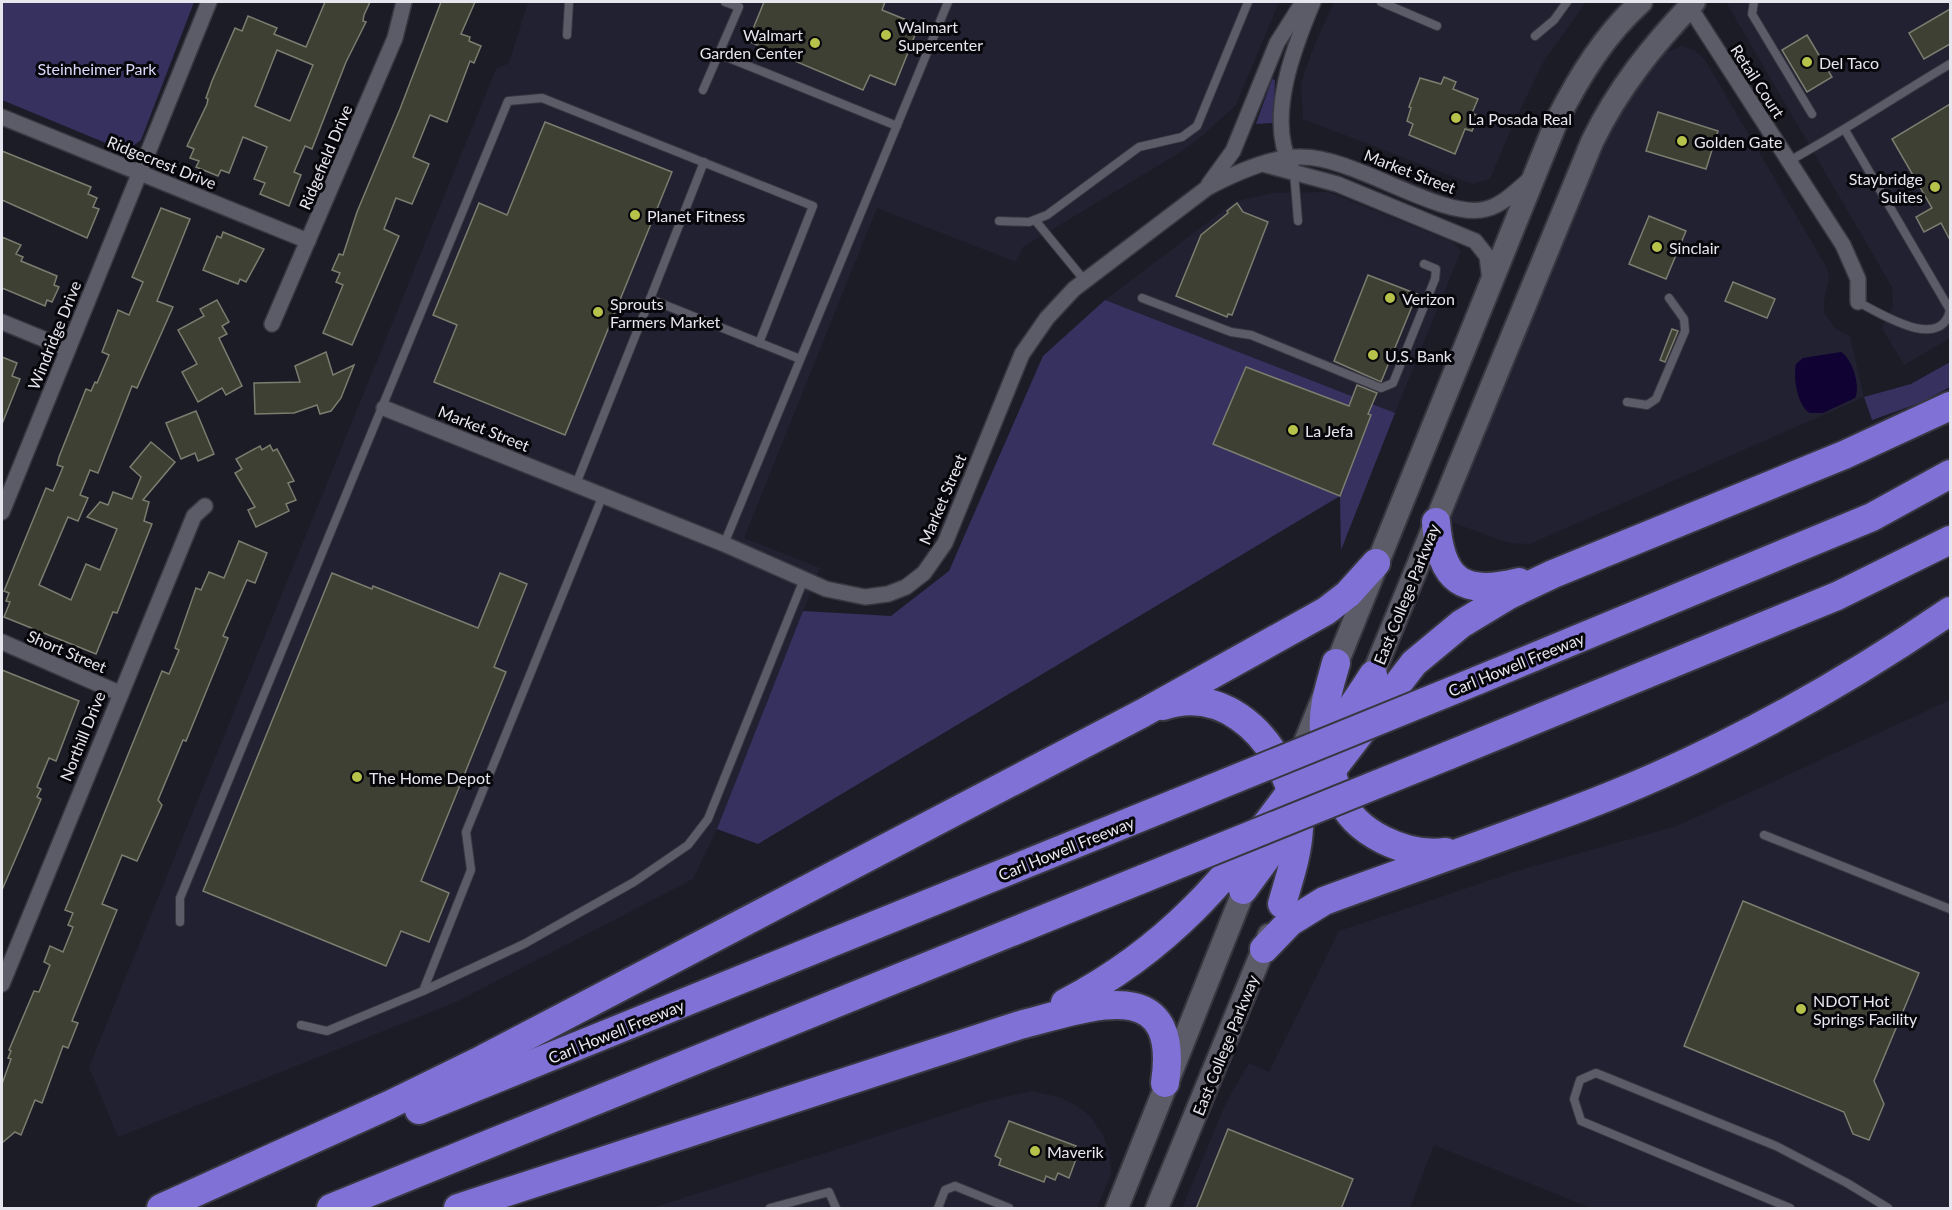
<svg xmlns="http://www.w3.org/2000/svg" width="1952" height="1210" viewBox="0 0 1952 1210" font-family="Lato,sans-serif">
  <rect width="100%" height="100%" fill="#1c1c27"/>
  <g fill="#222132">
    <path d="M528,2H1279L1236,105L1201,137L1179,153L1023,247L1016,262L877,208L744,538L820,568L717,829L693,879L456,1002L118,1137L89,1067L496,69L509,63Z"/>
    <path d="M1334,2H1586L1544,61L1513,124L1490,179L1472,184L1303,119L1301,84L1312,51Z"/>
    <path d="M1726,2H1950V338L1904,365L1882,328L1893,306L1892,287Z"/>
    <path d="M1682,46L1694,50L1705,60L1827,268L1829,276L1824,301V313L1836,329L1850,336L1864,397L1530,544L1509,543L1448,521L1609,132L1623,107L1661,54Z"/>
    <path d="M1329,192L1453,242L1461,251L1395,413L1105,300L1236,201L1273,193Z"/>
    <path d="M1950,700V1208H1591L1434,1145L1410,1208H1182L1226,1103L1249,1063L1269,1072L1339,931L1530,867L1677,826Z"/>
    <path d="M1031,1091L1059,1097L1077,1106L1089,1115L1103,1135L1110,1156L1111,1174L1097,1208H652L988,1101Z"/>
  </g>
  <g fill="#373160">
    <path d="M2,2H194L141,140L130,148H118L2,100Z"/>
    <path d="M1272,79L1275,80L1273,123L1256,124Z"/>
    <path d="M1105,300L1395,413L1341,550L1340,496L758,844L717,829L803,611L891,616L949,571L1043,356Z"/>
    <path d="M1950,362V387L1922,402L1872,420L1864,397L1911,384Z"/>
  </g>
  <path fill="#100232" d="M1841,352C1852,358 1861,387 1855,398L1823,413H1810C1797,406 1793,377 1796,364L1803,358Z"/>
  <g fill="#3e4033" stroke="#7b7d6f" stroke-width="1.5" fill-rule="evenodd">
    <path d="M325,2H370L364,15L363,21L366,22L346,62L312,149L305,146L294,172L301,175L289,206L260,194L265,183L254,179L267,147L243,137L229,173L221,170L218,176L196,167L199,161L190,158L194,149L187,146L207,104L208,99L206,98L212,81L235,28L242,31L248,16L277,28L274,34L306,47ZM277,50L313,65L290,121L255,106Z"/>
    <path d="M441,2H475L461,34L470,37L469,41L481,46L474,63L470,61L447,122L430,115L413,157L429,164L412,204L396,198L384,229L399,236L352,345L323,333L343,285L336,282L340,273L332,270L339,254L343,255L357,212L400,109Z"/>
    <path d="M764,2H885L882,10L919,25L895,85L870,75L863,90L748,41Z"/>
    <path d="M1950,9V44L1924,59L1909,33Z"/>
    <path d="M1807,35L1832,77L1807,92L1782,50Z"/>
    <path d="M1444,77L1456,82L1453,89L1478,99L1472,113L1478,116L1472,131L1465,129L1455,154L1409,135L1413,124L1407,121L1411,108L1409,107L1420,78L1441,84Z"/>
    <path d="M1950,104V240L1941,223L1924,232L1916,217L1932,208L1892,139Z"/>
    <path d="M1658,112L1718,131L1706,169L1646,151Z"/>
    <path d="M545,122L672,172L565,435L434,382L457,325L433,315L479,203L507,215Z"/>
    <path d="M2,151L91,187L88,194L97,198L93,207L99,209L87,238L2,200Z"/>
    <path d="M1237,203L1243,212L1268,222L1232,315L1228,314L1227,317L1176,296L1201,235L1228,213L1227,211Z"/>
    <path d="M161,208L190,219L157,301L173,307L137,388L132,386L98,473L90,470L80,495L88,498L78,521L68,517L39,585L71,600L86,564L100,570L117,529L87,517L100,502L108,505L113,492L132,499L141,477L130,467L151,442L175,462L143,500L149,502L144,521L152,524L117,613L113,612L96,654L4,617L10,602L6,601L9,593L4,591L46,488L53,491L63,467L57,465L59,457L86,389L91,391L95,382L97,383L109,355L102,352L118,310L129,315L143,282L132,277Z"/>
    <path d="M1649,216L1686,231L1666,279L1629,264Z"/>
    <path d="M223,232L264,249L246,282L240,279L238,284L203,270L217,236L221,238Z"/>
    <path d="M2,237L21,245L16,254L23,257L21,261L57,276L54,285L59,287L52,302L47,300L45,306L2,288Z"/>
    <path d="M1368,275L1417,294L1381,382L1334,361Z"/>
    <path d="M1733,282L1775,299L1767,318L1725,301Z"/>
    <path d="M217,300L229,322L222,326L227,334L219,338L242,386L226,395L222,388L198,402L182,372L197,364L178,330L204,316L200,309Z"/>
    <path d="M1672,329L1678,331L1665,362L1660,360Z"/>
    <path d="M326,352L333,375L354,365L341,398L331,411L320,414L317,405L294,413L255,414L254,383L300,382L295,366Z"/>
    <path d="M2,357L17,363L12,376L20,379L2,424Z"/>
    <path d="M1246,367L1349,406L1357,385L1377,393L1368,414L1371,415L1340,496L1213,444Z"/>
    <path d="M196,411L214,454L198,461L195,453L181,459L166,423Z"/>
    <path d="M270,445L273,451L277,449L294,481L288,483L296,500L286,504L289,511L256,527L248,510L255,507L235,473L242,469L236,459L260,446L262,450Z"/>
    <path d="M239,541L267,553L255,583L247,580L223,636L228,638L186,741L183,740L158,800L162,805L137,861L122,855L102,904L117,910L72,1021L78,1023L68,1048L63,1046L42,1103L35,1100L21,1135L15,1132L2,1143V1084L11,1059L8,1058L11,1051L9,1050L34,991L39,992L50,965L44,962L50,946L63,952L73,927L68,925L73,913L65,910L162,671L169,674L179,650L175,648L196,588L201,590L209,572L224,578Z"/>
    <path d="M332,573L372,589L373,586L478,628L500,573L527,584L494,667L506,672L421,881L449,893L429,942L401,931L386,966L203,891Z"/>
    <path d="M2,670L79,701L56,761L49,758L37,787L41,789L37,797L41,799L2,890Z"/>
    <path d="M1743,901L1919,973L1874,1081L1884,1104L1869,1140L1853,1134L1844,1112L1684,1046Z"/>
    <path d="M1009,1121L1076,1146L1071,1157L1076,1159L1069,1178L1058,1173L1055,1180L1046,1176L1044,1182L999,1165L1001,1159L995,1156Z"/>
    <path d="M1228,1129L1353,1179L1341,1209H1196Z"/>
  </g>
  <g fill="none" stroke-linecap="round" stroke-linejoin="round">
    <defs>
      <g id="lane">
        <path d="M1381,2L1437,26"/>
        <path d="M1754,2L1752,14L1812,114"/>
        <path d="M567,35L569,2"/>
        <path d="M1535,36L1554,20L1567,2"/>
        <path d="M719,54L897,126"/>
        <path d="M703,90L739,7L725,2"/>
        <path d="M1845,130L1950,310C1941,353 1878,312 1858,302"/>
        <path d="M1789,161C1844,131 1896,96 1950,64"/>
        <path d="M1294,172L1298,221"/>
        <path d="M1035,220L1085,281"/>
        <path d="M999,221L1029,222L1047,215L1139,147L1182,137L1197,126L1248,2"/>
        <path d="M1142,298L1231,332L1251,335L1381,388L1393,383L1435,279L1436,269L1424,264"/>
        <path d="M650,299L704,162"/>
        <path d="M1627,402L1647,405L1656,399L1685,331L1684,319L1669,298"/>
        <path d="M576,484L650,299L800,359"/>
        <path d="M724,544L948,2"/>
        <path d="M1764,835L1950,909"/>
        <path d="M180,922V898L508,101L542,98L813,206L759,343"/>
        <path d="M423,991L471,870L466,832L603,495"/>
        <path d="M301,1025L327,1031L423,991L524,944L634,882L688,845L708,819L804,579"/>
        <path d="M770,1208L829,1192L836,1208"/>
        <path d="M938,1208L945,1190L955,1186L1009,1208"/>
        <path d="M1790,1208L1581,1121L1574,1099L1580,1080L1596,1073L1776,1146L1847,1183L1888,1208"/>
      </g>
      <g id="street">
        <path d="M1689,6L1843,245L1858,279V302"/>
        <path d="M2,117L308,241"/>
        <path d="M1266,165L1337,184L1475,241L1487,256L1490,280"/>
        <path d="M1291,166C1266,118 1294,47 1313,2"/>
        <path d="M1209,184L1233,151L1277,43L1303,2"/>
        <path d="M2,322L68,349"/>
        <path d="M272,324L395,38L404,2"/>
        <path d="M384,408L724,544L826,589L865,597L888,594L906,587L924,573L945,543L1022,354L1047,318L1074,289L1207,188C1233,174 1273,156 1302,157C1356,157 1443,221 1486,209C1503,205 1518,189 1531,178"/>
        <path d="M2,512L209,2"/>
        <path d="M2,642L119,693"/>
        <path d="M2,984L194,516L205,506"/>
      </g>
      <g id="secondary">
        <path d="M1367,689L1592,142C1618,88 1653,45 1694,2"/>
        <path d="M1297,762L1557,120C1579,77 1605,34 1641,2"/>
        <path d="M1117,1208L1250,875"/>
        <path d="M1157,1208L1269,935"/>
      </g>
      <g id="highway">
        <path d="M1436,522C1441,582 1463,596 1519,582"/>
        <path d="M1336,663C1330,685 1322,708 1324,731C1325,751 1332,776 1339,795C1354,834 1407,857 1446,852"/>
        <path d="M1476,681L1872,517L1950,474"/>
        <path d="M1163,706C1221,687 1267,730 1287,780C1293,794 1300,812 1299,828C1298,854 1289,879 1282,904"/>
        <path d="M1447,756L1837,596L1950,540"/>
        <path d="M1243,890L1314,793L1414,663L1461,624L1509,595L1553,574L1844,455L1950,406"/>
        <path d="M1264,949L1290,922L1324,901C1421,865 1519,833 1615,794C1733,746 1845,683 1950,611"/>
        <path d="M1065,1003C1169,949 1229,877 1297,783C1323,748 1349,713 1373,675"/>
        <path d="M419,1110L1176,803"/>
        <path d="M161,1208L389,1105L483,1059L1143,713L1326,611L1348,594L1376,563"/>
        <path d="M331,1208L1145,878"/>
        <path d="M458,1208L1020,1025C1085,1009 1182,969 1165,1083"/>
      </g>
    </defs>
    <use href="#lane" stroke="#383740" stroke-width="10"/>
    <use href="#street" stroke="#383740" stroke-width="18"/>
    <use href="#secondary" stroke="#383740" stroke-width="26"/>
    <use href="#highway" stroke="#383740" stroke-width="32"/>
    <use href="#lane" stroke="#5c5b68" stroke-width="8"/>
    <use href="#street" stroke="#5c5b68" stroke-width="15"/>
    <use href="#secondary" stroke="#5c5b68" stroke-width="22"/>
    <use href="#highway" stroke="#8071d7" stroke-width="28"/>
    <defs>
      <g id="highway-bridge">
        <path d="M1176,803L1476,681"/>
        <path d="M1145,878L1447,756"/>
      </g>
    </defs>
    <use href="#highway-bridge" stroke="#383740" stroke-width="32" stroke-linecap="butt"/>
    <use href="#highway-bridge" stroke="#8071d7" stroke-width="28"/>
  </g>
  <g fill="#b6c249" stroke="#07070b" stroke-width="2">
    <circle cx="886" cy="35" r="6"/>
    <circle cx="815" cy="43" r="6"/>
    <circle cx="1807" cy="62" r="6"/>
    <circle cx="1456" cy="118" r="6"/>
    <circle cx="1682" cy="141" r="6"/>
    <circle cx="1935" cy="187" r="6"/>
    <circle cx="635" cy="215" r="6"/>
    <circle cx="1657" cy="247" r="6"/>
    <circle cx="1390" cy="298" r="6"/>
    <circle cx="598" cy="312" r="6"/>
    <circle cx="1373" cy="355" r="6"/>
    <circle cx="1293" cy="430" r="6"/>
    <circle cx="357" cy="777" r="6"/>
    <circle cx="1801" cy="1009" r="6"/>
    <circle cx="1035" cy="1151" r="6"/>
  </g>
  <g text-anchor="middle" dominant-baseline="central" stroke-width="6" stroke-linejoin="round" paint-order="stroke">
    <g font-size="16" fill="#e6e6ee" stroke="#07070b" text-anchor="start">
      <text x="898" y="26">Walmart<tspan x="898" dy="18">Supercenter</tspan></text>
      <text x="803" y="34" text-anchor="end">Walmart<tspan x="803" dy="18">Garden Center</tspan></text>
      <text x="1819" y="62">Del Taco</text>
      <text x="1468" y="118">La Posada Real</text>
      <text x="1694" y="141">Golden Gate</text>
      <text x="1923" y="178" text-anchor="end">Staybridge<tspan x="1923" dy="18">Suites</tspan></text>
      <text x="647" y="215">Planet Fitness</text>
      <text x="1669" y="247">Sinclair</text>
      <text x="1402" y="298">Verizon</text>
      <text x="610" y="303">Sprouts<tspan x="610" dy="18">Farmers Market</tspan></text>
      <text x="1385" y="355">U.S. Bank</text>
      <text x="1305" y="430">La Jefa</text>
      <text x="369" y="777">The Home Depot</text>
      <text x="1813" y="1000">NDOT Hot<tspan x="1813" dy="18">Springs Facility</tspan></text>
      <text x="1047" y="1151">Maverik</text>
    </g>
    <g font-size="16" fill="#dad8fb" stroke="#07070b">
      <text x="97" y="68">Steinheimer Park</text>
    </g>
    <g font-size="16" fill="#e6e6ee" stroke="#07070b">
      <text transform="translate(1758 81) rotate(57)">Retail Court</text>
      <text transform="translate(325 157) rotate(-67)">Ridgefield Drive</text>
      <text transform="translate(162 162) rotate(22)">Ridgecrest Drive</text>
      <text transform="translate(1410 171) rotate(21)">Market Street</text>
      <text transform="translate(54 335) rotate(-68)">Windridge Drive</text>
      <text transform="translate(484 428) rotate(22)">Market Street</text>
      <text transform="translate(942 499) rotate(-67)">Market Street</text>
      <text transform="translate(1406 594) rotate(-68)">East College Parkway</text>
      <text transform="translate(67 651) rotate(23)">Short Street</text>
      <text transform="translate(1516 664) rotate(-22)">Carl Howell Freeway</text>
      <text transform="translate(82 736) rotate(-68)">Northill Drive</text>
      <text transform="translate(1066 848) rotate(-22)">Carl Howell Freeway</text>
      <text transform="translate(616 1031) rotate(-22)">Carl Howell Freeway</text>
      <text transform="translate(1225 1045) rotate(-68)">East College Parkway</text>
    </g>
  </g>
  <rect width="1952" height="1210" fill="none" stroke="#e6e6ee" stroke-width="6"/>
</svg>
